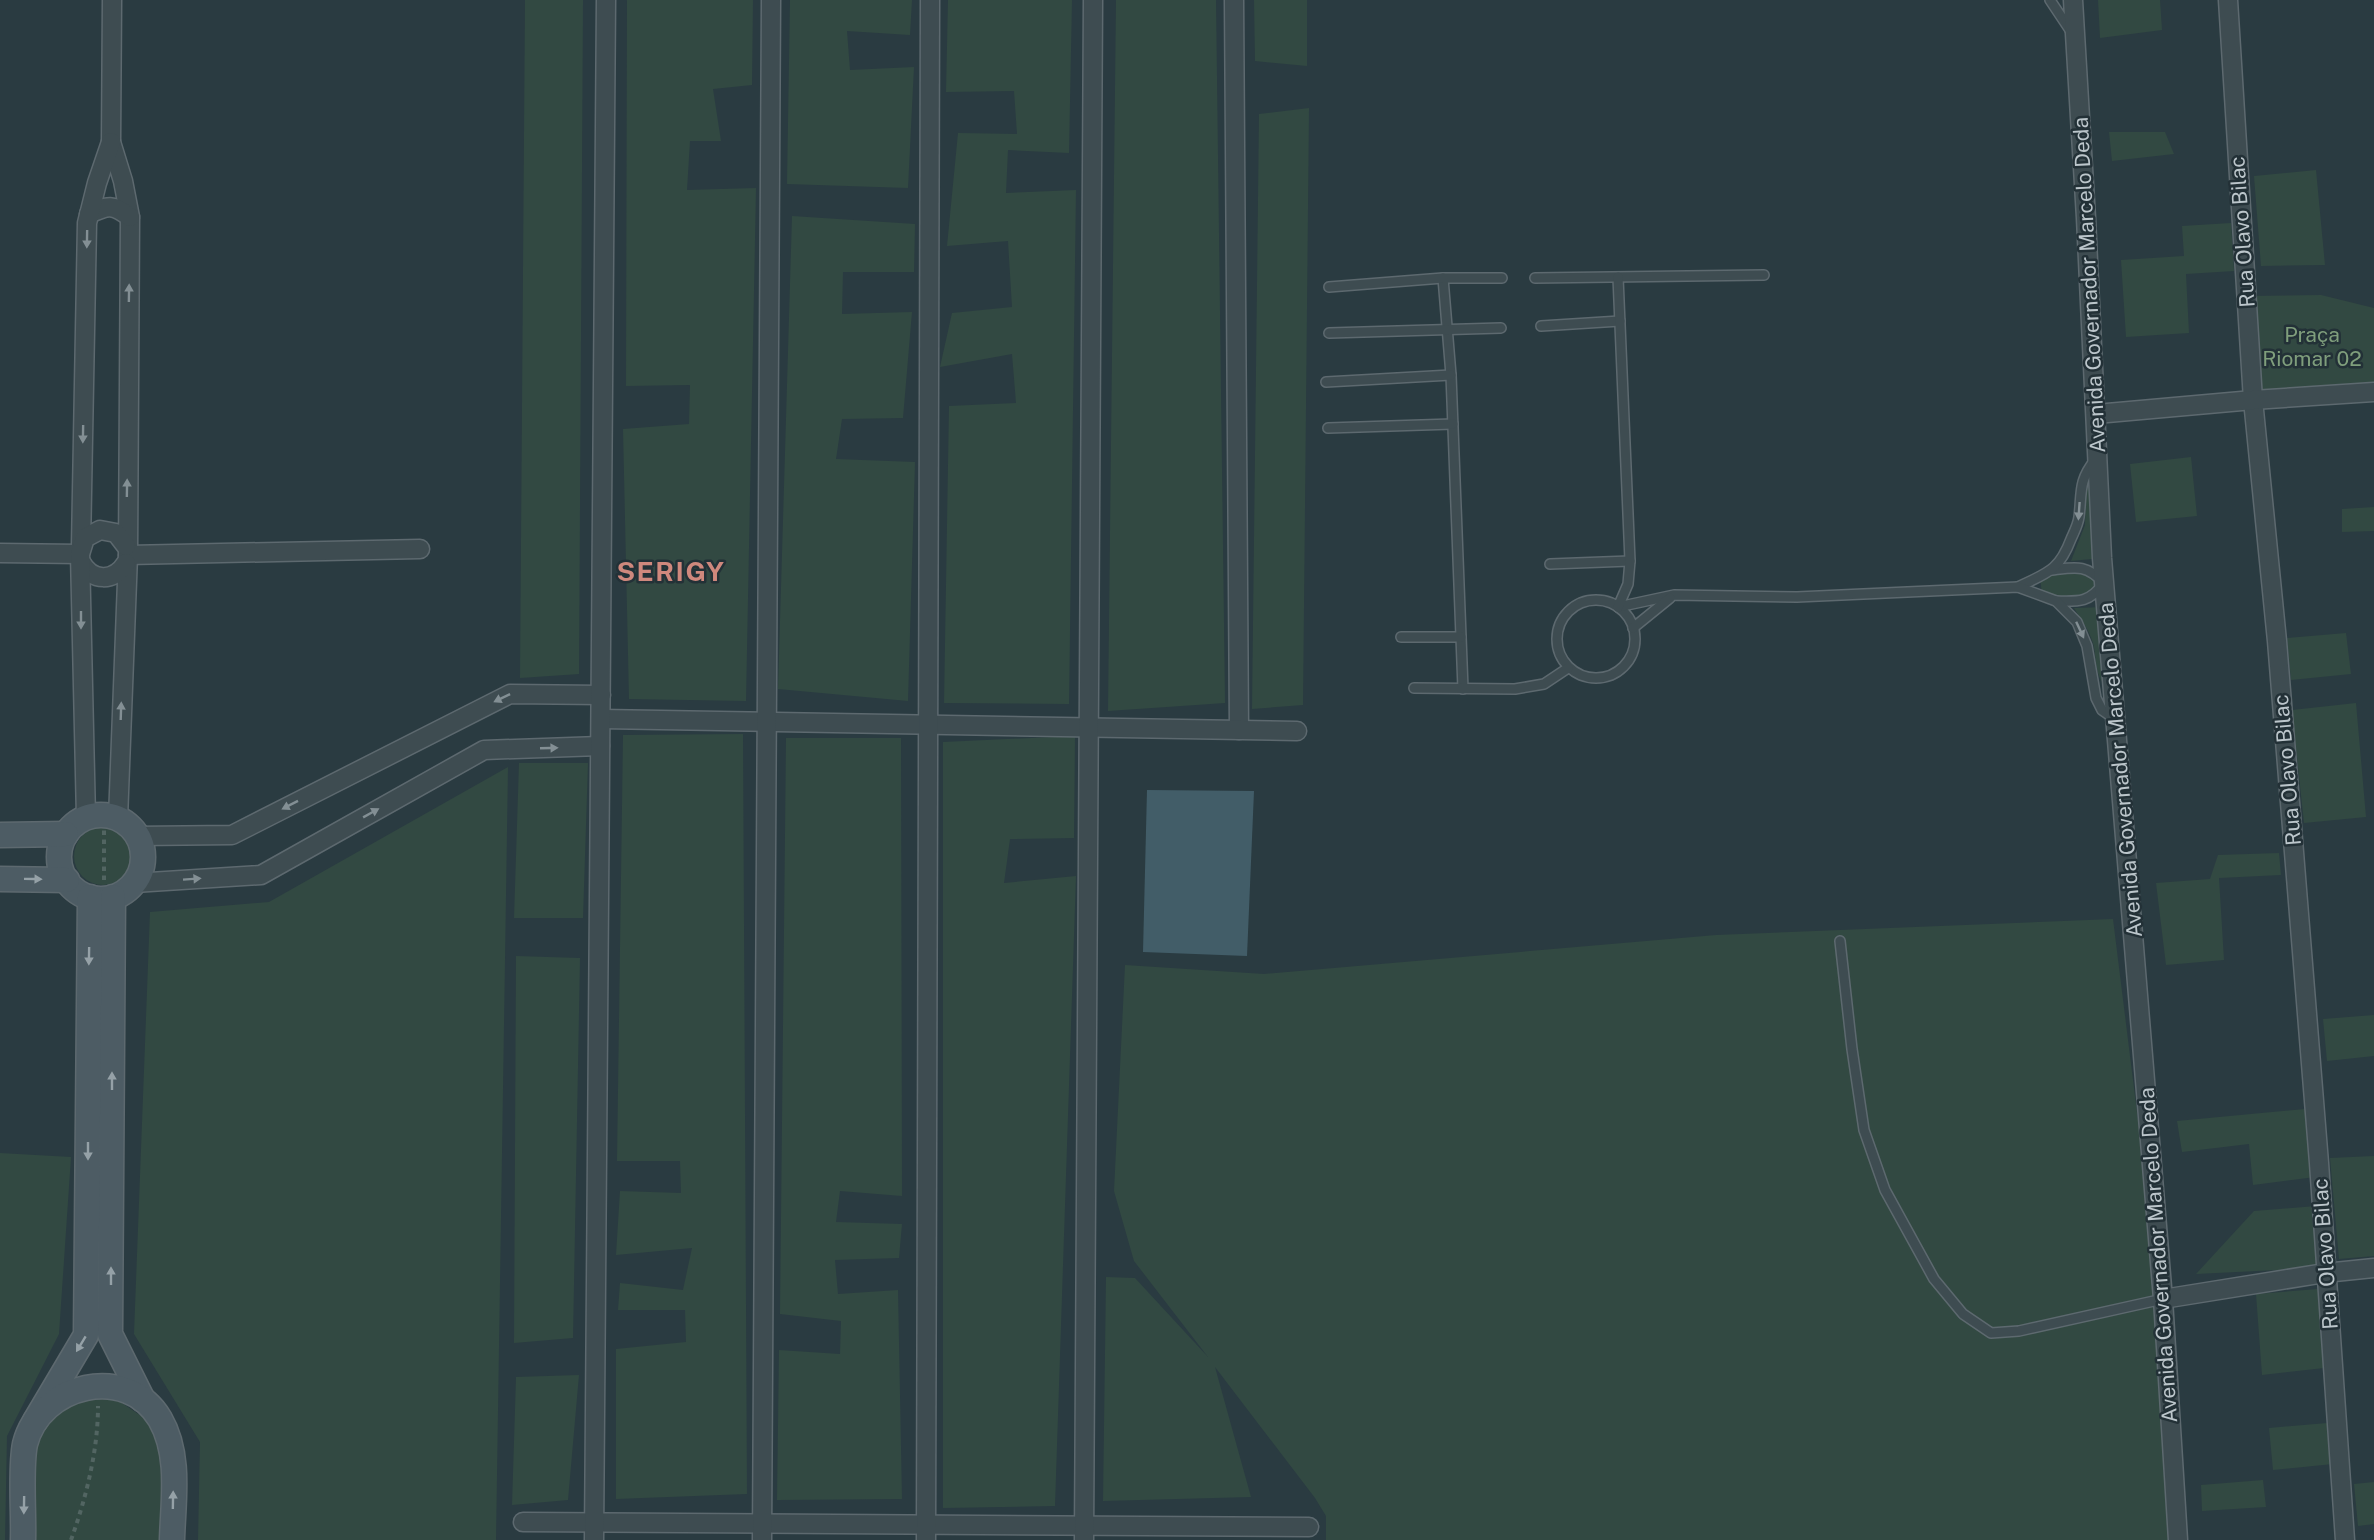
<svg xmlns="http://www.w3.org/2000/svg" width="2374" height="1540" viewBox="0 0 2374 1540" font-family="'Public Sans',sans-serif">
  <rect width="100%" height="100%" fill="#2a3b41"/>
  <g fill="#324942">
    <path d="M525,0H583L579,674L520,678Z"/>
    <path d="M627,0H753L752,85L713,89L721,141H690L687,190L756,188L746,701L629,699L623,429L689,424L690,385L626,386Z"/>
    <path d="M790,0H912L910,35L847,31L850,70L914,67L908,188L787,184Z"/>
    <path d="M948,0H1072L1069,153L1008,150L1006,193L1076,190L1069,704L944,703L949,406L1016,403L1012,354L940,367L952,313L1012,307L1008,241L947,246L958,133L1017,134L1014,91L946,92Z"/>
    <path d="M1116,0H1216L1225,703L1108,711Z"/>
    <path d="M1254,0H1307V66L1255,61Z"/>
    <path d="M2098,0H2160L2162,30L2100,38Z"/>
    <path d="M1309,108L1303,705L1252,709L1259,114Z"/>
    <path d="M2109,132H2165L2174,154L2112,161Z"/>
    <path d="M2316,170L2325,265L2261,266L2254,176Z"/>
    <path d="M792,216L915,224L914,272H843L842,314L912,312L903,418L842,419L836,459L915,462L908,701L778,689Z"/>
    <path d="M2231,223L2234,271L2186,274L2189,333L2126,337L2121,260L2184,256L2182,226Z"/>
    <path d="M2321,295L2374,308V392L2253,400L2246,296Z"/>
    <path d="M2191,457L2197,516L2136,522L2130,464Z"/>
    <path d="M2090,482L2102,558L2071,561L2085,525L2086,488Z"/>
    <path d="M2374,507V531L2342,532V509Z"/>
    <path d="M2077,567L2104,583L2079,602L2042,595L2040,576Z"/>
    <path d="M2106,607L2108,687C2094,679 2097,657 2093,643C2089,630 2081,619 2074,608Z"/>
    <path d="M2346,633L2351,674L2291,680L2287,638Z"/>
    <path d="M2356,703L2366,817L2304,823L2292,710Z"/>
    <path d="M743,734L747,1494L616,1499V1349L686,1342L685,1310H618L620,1283L683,1290L692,1248L616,1255L620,1191L681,1193L680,1161H617L623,735Z"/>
    <path d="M1075,736L1074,838L1010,839L1004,883L1076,876L1055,1506L943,1508V742Z"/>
    <path d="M786,738H901L902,1196L840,1191L836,1222L902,1224L899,1258L835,1260L838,1294L898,1290L902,1499L777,1500L779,1350L840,1354L841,1321L780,1314Z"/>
    <path d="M519,763H588L583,918H514Z"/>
    <path d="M508,767L496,1540H198L200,1442L134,1334L150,912L269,902Z"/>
    <circle cx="103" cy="856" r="29"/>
    <path d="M2279,853L2281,875L2219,878L2224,960L2166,965L2156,883L2210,879L2218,855Z"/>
    <path d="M2113,919L2164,1330L2171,1540H1326V1516L1315,1498L1215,1367L1251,1497L1103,1501L1106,1277L1135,1278L1208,1357L1134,1261L1114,1191L1125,965L1264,974L1716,935Z"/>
    <path d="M516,956L580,958L573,1338L514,1343Z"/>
    <path d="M2374,1015V1056L2327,1061L2323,1019Z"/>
    <path d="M2305,1109L2315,1177L2253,1185L2249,1144L2182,1152L2177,1121Z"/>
    <path d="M0,1153L71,1157L59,1334L7,1436L5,1540H0Z"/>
    <path d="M2374,1156V1256L2339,1259L2330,1158Z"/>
    <path d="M2316,1206L2318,1268L2196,1274L2254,1211Z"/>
    <path d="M2318,1289L2324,1368L2262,1375L2256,1294Z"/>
    <path d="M579,1375L568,1500L512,1505L516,1377Z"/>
    <path d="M86,1399H116L147,1420L162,1453L161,1540H35C35,1510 30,1470 39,1442C45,1422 68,1406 86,1399Z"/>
    <path d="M2327,1423L2333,1464L2273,1470L2269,1428Z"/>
    <path d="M2263,1480L2266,1507L2202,1511L2201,1485Z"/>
    <path d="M2374,1482V1524L2358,1526L2354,1484Z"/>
  </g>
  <path fill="#425d68" d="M1147,790L1254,791L1247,956L1143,952Z"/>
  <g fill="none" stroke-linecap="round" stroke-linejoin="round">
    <defs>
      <g id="lane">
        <path d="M2050,0L2072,33"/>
        <path d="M1443,278L1451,375L1463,689"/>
        <path d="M1535,278L1764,275"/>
        <path d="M1329,287L1443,278H1502"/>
        <path d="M1541,326L1620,321"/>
        <path d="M1329,333L1501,328"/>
        <path d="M1326,382L1451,375"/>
        <path d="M1328,428L1453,424"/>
        <path d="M1550,564L1630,561"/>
        <path d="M2052,570C2076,567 2086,564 2104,583C2090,602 2080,602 2056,601"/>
        <path d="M2018,587C2047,573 2059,571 2071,539C2074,532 2078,525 2079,517C2082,493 2078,481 2095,460"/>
        <circle cx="1596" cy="639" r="39"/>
        <path d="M1618,607L1674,595L1797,597L2018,587L2056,601L2077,622L2087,646L2096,698L2102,710L2115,719"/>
        <path d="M1618,607L1628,584L1630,561L1618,277"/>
        <path d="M1633,628L1670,598"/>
        <path d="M1401,637H1461"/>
        <path d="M1414,688L1515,689L1544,684L1568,668"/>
        <path d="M1840,941L1852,1049L1864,1130L1885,1190L1934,1279L1963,1314L1991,1333L2019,1331L2163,1299"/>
      </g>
      <g id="street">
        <path d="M112,0L111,142L123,181L130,217L128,555L118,819"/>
        <path d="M1234,0L1239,730"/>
        <path d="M2073,0L2086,218L2102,558L2163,1299L2178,1540"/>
        <path d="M2228,0L2253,400L2277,641L2319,1163L2345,1540"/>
        <path d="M89,214C109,205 112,204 130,217"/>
        <path d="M2096,414L2253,400L2374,392"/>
        <path d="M81,546L87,223L97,183L111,142"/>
        <path d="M0,553L80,554"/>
        <path d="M128,555L420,549"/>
        <path d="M81,562C92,582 114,582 126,563"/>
        <path d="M601,719L1297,731"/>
        <path d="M86,818L80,554L85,538L100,530L116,533L126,546"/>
        <path d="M137,836L232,835L510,694L601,695"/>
        <path d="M134,883L261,875L484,750L600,746"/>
        <path d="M2163,1299L2325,1273L2374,1268"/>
        <path d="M523,1522L1309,1527"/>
        <path d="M594,1540L606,0"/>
        <path d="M762,1540L771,0"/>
        <path d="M926,1540L930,0"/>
        <path d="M1084,1540L1093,0"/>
      </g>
      <g id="secondary">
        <circle cx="101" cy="857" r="42"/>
        <path d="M0,835L66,834"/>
        <path d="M0,879L67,880"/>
        <path d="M113,897L110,1334L143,1400"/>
        <path d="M35,1421L86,1335L90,897"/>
        <path d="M23,1540C24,1514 20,1468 25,1444C40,1384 127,1363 160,1419C181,1455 173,1501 172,1540"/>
      </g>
    </defs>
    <use href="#lane" stroke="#5d696f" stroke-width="12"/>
    <use href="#street" stroke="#5d696f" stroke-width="21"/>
    <use href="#secondary" stroke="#5d696f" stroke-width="27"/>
    <g stroke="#526562" stroke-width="4" stroke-dasharray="4.5 4.5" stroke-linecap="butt">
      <path d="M104,880V830"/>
      <path d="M71,1540C86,1498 98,1451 98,1406"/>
    </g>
    <use href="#lane" stroke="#3e4c51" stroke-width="9"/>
    <use href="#street" stroke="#3e4c51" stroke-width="18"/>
    <use href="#secondary" stroke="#4d5c64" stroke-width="24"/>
  </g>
  <defs><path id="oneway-solid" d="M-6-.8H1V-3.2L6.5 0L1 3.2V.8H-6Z" transform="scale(1.5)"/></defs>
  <g fill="#838f94">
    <use href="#oneway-solid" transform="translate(87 239) rotate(91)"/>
    <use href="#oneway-solid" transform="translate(129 293) rotate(-89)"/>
    <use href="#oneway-solid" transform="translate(83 434) rotate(91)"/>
    <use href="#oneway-solid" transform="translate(127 488) rotate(-89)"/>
    <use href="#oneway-solid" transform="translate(2079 511) rotate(94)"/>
    <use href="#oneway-solid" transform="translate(81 620) rotate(90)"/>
    <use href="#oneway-solid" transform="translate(2080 630) rotate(65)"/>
    <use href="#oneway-solid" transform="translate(502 698) rotate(154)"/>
    <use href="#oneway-solid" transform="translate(121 711) rotate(-88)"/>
    <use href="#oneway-solid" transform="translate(549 748) rotate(-2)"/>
    <use href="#oneway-solid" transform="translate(290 805) rotate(153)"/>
    <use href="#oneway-solid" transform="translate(371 813) rotate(-29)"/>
    <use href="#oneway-solid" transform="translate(192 879) rotate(-4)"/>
  </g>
  <g fill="#95a1a7">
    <use href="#oneway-solid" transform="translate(33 879) rotate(1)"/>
    <use href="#oneway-solid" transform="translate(89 956) rotate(91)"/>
    <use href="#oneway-solid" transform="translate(112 1081) rotate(-90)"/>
    <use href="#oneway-solid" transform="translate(88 1151) rotate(90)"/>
    <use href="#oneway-solid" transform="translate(111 1276) rotate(-90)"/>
    <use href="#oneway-solid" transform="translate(81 1344) rotate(121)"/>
    <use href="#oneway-solid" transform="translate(173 1500) rotate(-89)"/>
    <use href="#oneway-solid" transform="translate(24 1505) rotate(91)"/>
  </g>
  <g text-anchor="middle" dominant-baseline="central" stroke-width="5" stroke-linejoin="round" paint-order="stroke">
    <g font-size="21" fill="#bcc6cb" stroke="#233137">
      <text transform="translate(2242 232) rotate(-94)">Rua Olavo Bilac</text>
      <text transform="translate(2089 285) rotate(-93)">Avenida Governador Marcelo Deda</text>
      <text transform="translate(2120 770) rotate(-95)">Avenida Governador Marcelo Deda</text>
      <text transform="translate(2287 770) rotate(-95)">Rua Olavo Bilac</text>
      <text transform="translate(2325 1254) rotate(-94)">Rua Olavo Bilac</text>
      <text transform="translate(2158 1255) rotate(-94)">Avenida Governador Marcelo Deda</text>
    </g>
    <g font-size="21" fill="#7f9e7c" stroke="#233137">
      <text x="2312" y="334">Praça<tspan x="2312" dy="24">Riomar 02</tspan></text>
    </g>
    <g font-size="27" font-weight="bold" letter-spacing="1.5" fill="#cf887d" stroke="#233137">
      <text x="671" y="571">SERIGY</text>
    </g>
  </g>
</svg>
